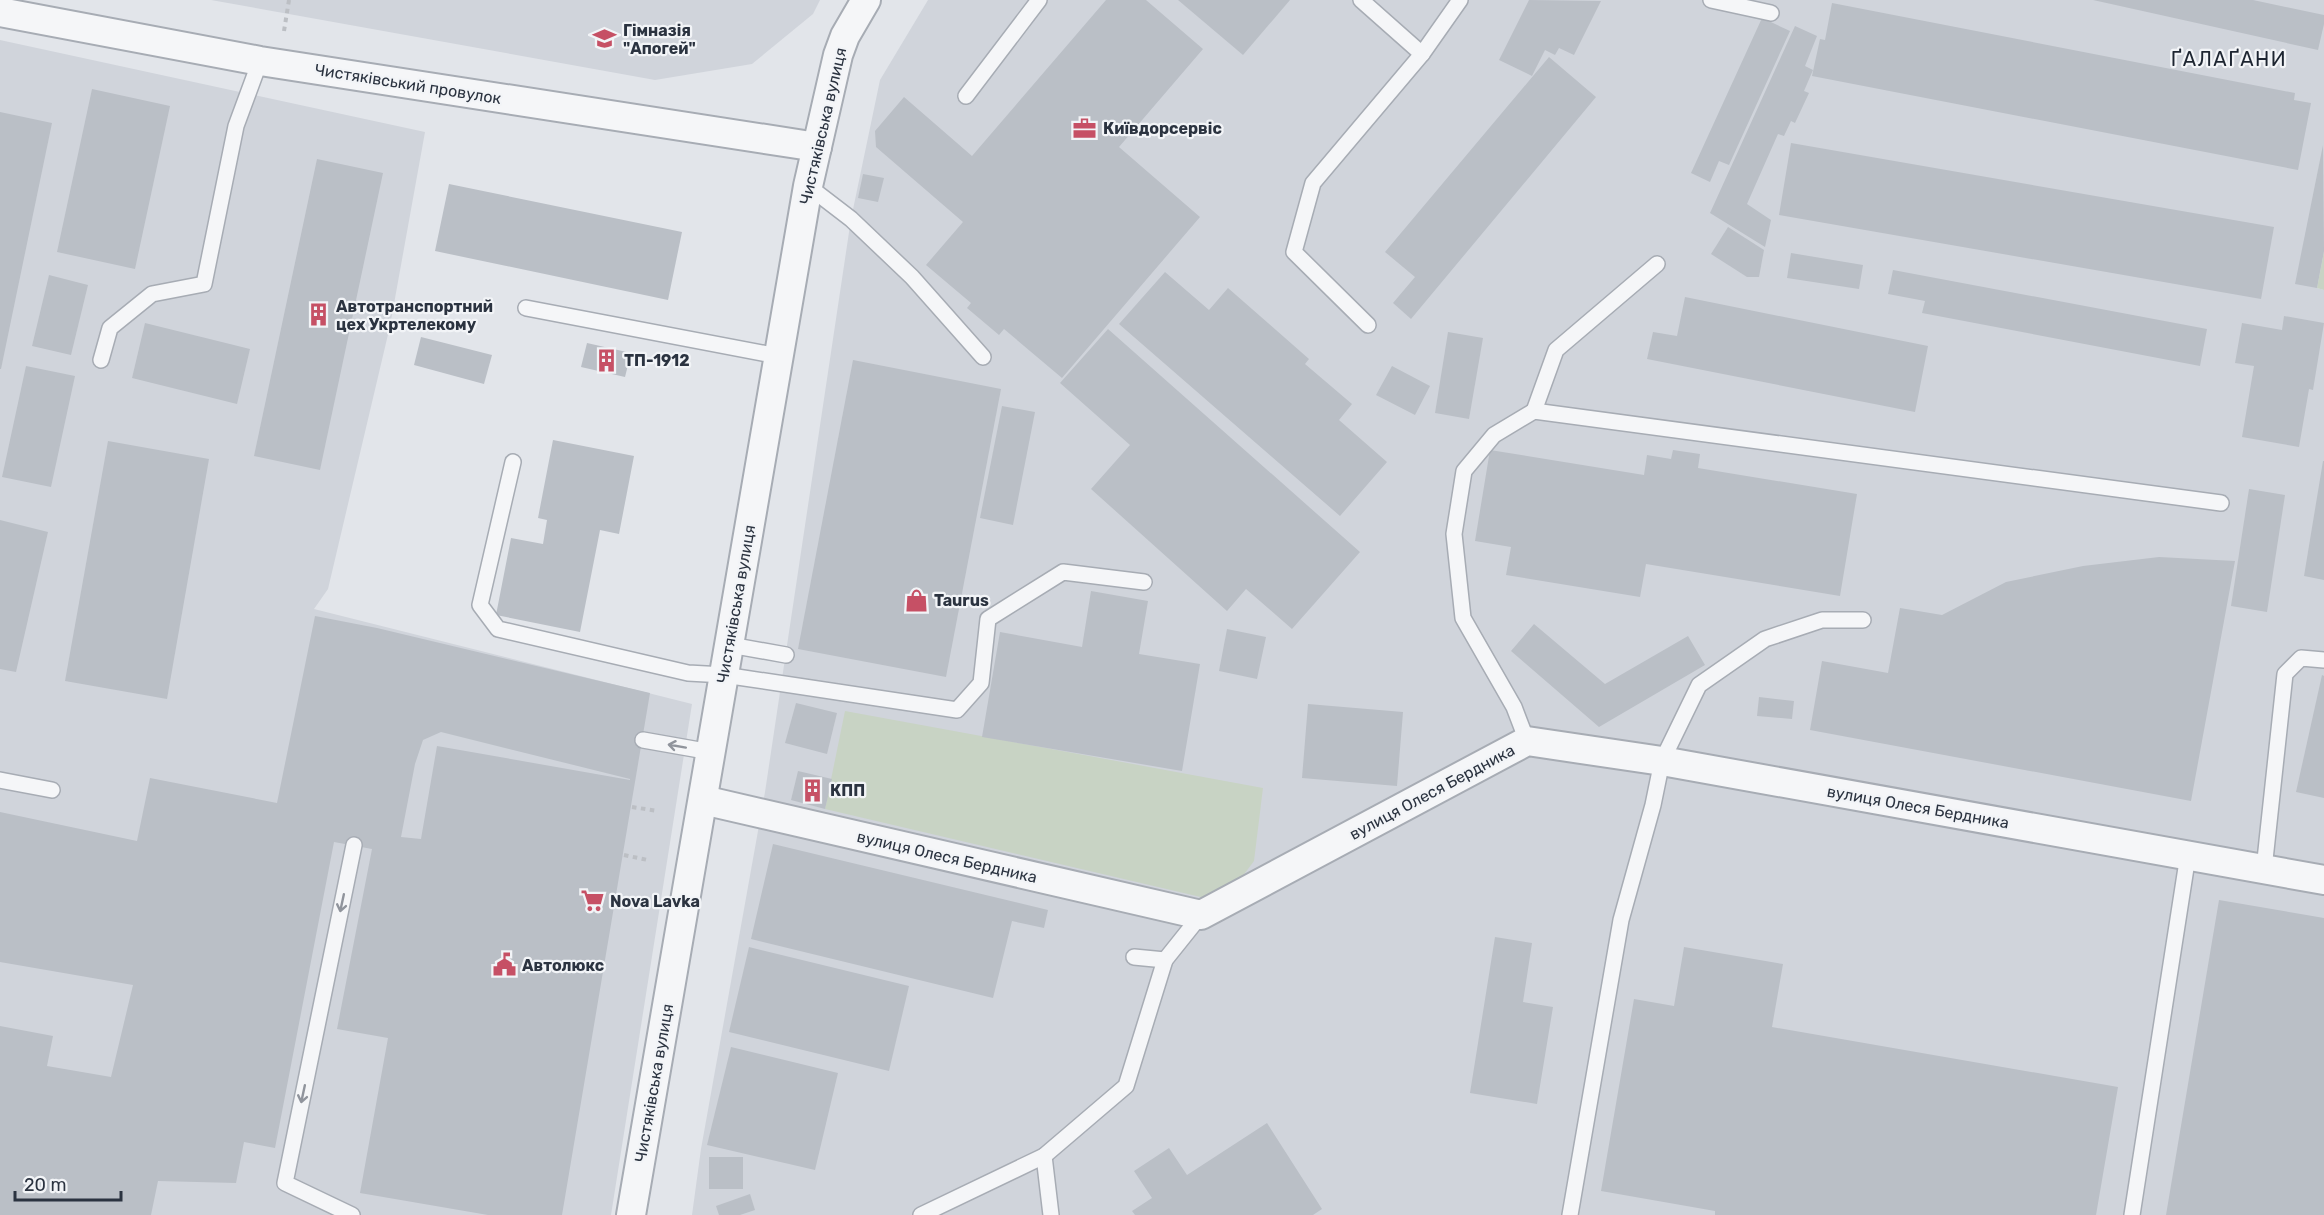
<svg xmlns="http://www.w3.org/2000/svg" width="2324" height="1215" viewBox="0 0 2324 1215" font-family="Rubik,sans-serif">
  <rect width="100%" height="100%" fill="#e2e5ea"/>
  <g fill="#d0d4db">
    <path d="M211,0H820L813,14L752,64L655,80Z"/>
    <path d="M928,0H2324V251L2317,288L2324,290V1215H692L701,1149L765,792L851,219L880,80Z"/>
    <path d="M0,40L425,132L390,326L328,589L314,609L692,704L611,1215H0Z"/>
  </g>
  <g fill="#c8d3c4">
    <path d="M2324,251V290L2317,288Z"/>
    <path d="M845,711L1263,788L1254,861L1236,885L1205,898L825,809Z"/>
  </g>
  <g fill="#babfc6" fill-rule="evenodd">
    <path d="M1106,0H1146L1203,49L1119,147L1200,217L1062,378L1004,329L999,335L967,308L971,303L926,265L963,222L876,147L875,131L904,97L972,156Z"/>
    <path d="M1178,0H1290L1243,55Z"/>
    <path d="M1529,0L1601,1L1574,55L1559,48L1555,55L1545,50L1532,76L1499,60Z"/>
    <path d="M2093,0H2253L2324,15V24L2318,50Z"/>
    <path d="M1832,3L2295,93L2294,100L2311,103L2298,170L1812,76L1820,39L1825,40Z"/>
    <path d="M1762,18L1790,31L1729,165L1719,161L1710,182L1691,173Z"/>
    <path d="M1795,26L1817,36L1805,66L1813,70L1804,91L1809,93L1795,123L1791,121L1784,136L1778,134L1747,204L1771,220L1765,247L1710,213Z"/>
    <path d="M1549,57L1596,97L1411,319L1393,303L1415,277L1385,252Z"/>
    <path d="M92,89L170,106L135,269L57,252Z"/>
    <path d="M0,112L52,123L1,369H0Z"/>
    <path d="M1791,143L2274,227L2261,299L1779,215Z"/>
    <path d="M2323,145L2324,251L2317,288L2295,284Z"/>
    <path d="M317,159L383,173L320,470L254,456Z"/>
    <path d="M863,174L884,178L878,202L858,198Z"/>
    <path d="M449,184L682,232L668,300L435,251Z"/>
    <path d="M1728,227L1764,250L1759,277H1747L1711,254Z"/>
    <path d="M1791,253L1863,265L1859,289L1787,278Z"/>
    <path d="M1893,270L2207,329L2200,366L1922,313L1925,301L1888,294Z"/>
    <path d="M1165,272L1209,310L1228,288L1309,359L1305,364L1352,404L1339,420L1387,462L1340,516L1119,324Z"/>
    <path d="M49,275L88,285L71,355L32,346Z"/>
    <path d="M1685,297L1928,346L1915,412L1647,359L1653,332L1677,336Z"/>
    <path d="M2284,316L2324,323L2313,390L2309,389L2299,447L2242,437L2254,366L2235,363L2242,323L2282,330Z"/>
    <path d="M145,323L250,349L237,404L132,378Z"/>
    <path d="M1108,329L1360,552L1292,629L1246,589L1227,611L1091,489L1130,445L1060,383Z"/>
    <path d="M1448,332L1483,338L1469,419L1435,413Z"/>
    <path d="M421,337L492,355L484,384L414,365Z"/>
    <path d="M587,343L631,353L625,377L581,367Z"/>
    <path d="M853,360L1001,389L946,677L798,649Z"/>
    <path d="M26,366L75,376L51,487L2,477Z"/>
    <path d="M1392,366L1430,386L1415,415L1376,395Z"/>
    <path d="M1002,406L1035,412L1013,525L980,518Z"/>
    <path d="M553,440L634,456L619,534L600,530L580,632L496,615L511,538L543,544L547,520L538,518Z"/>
    <path d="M108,441L209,459L167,699L65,681Z"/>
    <path d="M1490,450L1644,475L1647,455L1671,459L1673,450L1700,454L1698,468L1857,494L1840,596L1646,564L1640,597L1506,575L1511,547L1475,541Z"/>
    <path d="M2323,461H2324V580L2304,576Z"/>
    <path d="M2249,489L2285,495L2267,612L2231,606Z"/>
    <path d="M0,520L48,532L16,672L0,669Z"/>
    <path d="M2159,557L2235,561L2191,801L1810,730L1822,661L1888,673L1900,608L1942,615L2006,582L2083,566Z"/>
    <path d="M1091,591L1148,601L1139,654L1200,664L1182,771L982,737L1000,632L1082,647Z"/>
    <path d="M315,616L377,628L650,693L562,1215H488L360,1193L388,1038L337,1029L372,849L334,842L275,1148L244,1142L236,1183L158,1181L151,1215H0V1026L53,1036L47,1066L111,1077L133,985L0,962V812L137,841L150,778L277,803ZM441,732L630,779V780L437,746L421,839L401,837L415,764L423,740Z"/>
    <path d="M1534,624L1605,684L1688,636L1705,665L1599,727L1511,651Z"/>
    <path d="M1227,629L1266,637L1257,679L1219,671Z"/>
    <path d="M2322,675L2324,676V798L2296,792Z"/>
    <path d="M1759,697L1794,701L1792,719L1757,716Z"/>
    <path d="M796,703L837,713L827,754L785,743Z"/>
    <path d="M1308,704L1403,712L1397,786L1302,778Z"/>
    <path d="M798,771L832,779L825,809L791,800Z"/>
    <path d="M773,844L1048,910L1044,928L1012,921L993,998L751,939Z"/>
    <path d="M2219,900L2324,918V1215H2166Z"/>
    <path d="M1495,937L1532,943L1523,1002L1553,1007L1537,1104L1470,1093Z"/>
    <path d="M749,947L909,986L889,1071L729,1032Z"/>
    <path d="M1684,947L1783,964L1772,1027L2118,1087L2096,1215H1715V1211L1601,1191L1634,999L1674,1006Z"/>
    <path d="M731,1047L838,1073L815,1170L707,1145Z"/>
    <path d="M1267,1123L1322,1209L1313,1215H1135L1132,1211L1152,1198L1134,1171L1169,1148L1187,1175Z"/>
    <rect x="709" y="1157" width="34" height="32"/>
    <path d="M750,1194L755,1210L740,1215H719L716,1206Z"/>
  </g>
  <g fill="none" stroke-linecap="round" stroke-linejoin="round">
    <defs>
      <g id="lane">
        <path d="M1361,0L1422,54"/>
        <path d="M1711,0L1771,13"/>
        <path d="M966,96L1039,0"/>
        <path d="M808,186L851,219L912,277L983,357"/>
        <path d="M526,308L778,356"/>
        <path d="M1368,325L1294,252L1313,183L1422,54L1460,0"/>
        <path d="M101,360L110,328L152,294L204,284L236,126L260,61"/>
        <path d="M1534,411L1556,350L1657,264"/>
        <path d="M513,462L480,605L498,629L688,673L724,675L957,710L981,683L988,619L1063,572L1144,582"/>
        <path d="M730,645L786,655"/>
        <path d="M643,740L711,752"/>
        <path d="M1527,741L1514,707L1463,618L1454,534L1464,471L1494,435L1534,411L2221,503"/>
        <path d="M0,780L52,790"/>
        <path d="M2264,869L2285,674L2301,658L2324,660"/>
        <path d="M1134,957L1165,960"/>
        <path d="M1044,1156L1051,1215"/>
        <path d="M352,1215L285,1183L354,845"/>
        <path d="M921,1215L1044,1156L1126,1086L1165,960L1201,915"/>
        <path d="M1570,1215L1621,920L1653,805L1662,761L1699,685L1765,639L1822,620H1863"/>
        <path d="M2132,1215L2188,855"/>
      </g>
      <g id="street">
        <path d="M0,12L260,61L817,147"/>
        <path d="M703,800L1201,915L1527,741L1662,761L2324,880"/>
        <path d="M631,1215L808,186L838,55L845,36L866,0"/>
      </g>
    </defs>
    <use href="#lane" stroke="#a7acb4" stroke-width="18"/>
    <use href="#street" stroke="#a7acb4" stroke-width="32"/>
    <g stroke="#bcbfc4" stroke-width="4" stroke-dasharray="4.5 4.5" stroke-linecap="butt">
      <path d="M284,31L289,0"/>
      <path d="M632,807L658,811"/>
      <path d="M624,855L648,860"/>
    </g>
    <use href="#lane" stroke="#f5f6f8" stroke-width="15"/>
    <use href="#street" stroke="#f5f6f8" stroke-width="28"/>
  </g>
  <defs><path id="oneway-shaft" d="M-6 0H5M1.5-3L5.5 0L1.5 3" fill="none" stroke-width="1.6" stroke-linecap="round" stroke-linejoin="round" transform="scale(1.5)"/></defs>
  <g stroke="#90949c">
    <use href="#oneway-shaft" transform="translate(677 746) rotate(-170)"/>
    <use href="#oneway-shaft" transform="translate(342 903) rotate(102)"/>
    <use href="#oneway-shaft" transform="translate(303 1094) rotate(102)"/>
  </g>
  <defs>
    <symbol id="school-bare" viewBox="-9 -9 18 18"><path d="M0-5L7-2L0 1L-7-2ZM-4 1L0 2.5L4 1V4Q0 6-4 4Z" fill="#c65065" stroke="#f2f4f7" stroke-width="2.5" paint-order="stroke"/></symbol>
    <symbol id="office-bare" viewBox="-9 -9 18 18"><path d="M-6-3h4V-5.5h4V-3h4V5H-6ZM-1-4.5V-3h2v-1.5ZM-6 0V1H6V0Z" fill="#c65065" stroke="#f2f4f7" stroke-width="2.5" paint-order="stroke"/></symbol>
    <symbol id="building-bare" viewBox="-9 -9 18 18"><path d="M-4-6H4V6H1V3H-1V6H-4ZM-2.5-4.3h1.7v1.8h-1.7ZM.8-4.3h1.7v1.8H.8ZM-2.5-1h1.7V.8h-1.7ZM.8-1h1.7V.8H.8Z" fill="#c65065" stroke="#f2f4f7" stroke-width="2.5" paint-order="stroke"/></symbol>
    <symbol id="shop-bare" viewBox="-9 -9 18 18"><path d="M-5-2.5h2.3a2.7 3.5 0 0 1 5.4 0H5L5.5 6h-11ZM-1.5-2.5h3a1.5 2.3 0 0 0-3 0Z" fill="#c65065" stroke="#f2f4f7" stroke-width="2.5" paint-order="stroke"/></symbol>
    <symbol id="supermarket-bare" viewBox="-9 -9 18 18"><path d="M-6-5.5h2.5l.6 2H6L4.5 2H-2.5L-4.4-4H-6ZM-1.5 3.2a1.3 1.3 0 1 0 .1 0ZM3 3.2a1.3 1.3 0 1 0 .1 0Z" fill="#c65065" stroke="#f2f4f7" stroke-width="2.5" paint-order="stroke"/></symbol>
    <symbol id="civic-bare" viewBox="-9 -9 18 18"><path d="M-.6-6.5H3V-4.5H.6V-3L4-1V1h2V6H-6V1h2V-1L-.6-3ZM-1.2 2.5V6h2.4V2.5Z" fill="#c65065" stroke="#f2f4f7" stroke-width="2.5" paint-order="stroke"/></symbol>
  </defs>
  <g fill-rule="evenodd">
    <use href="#school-bare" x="588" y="22" width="33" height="33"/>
    <use href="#office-bare" x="1068" y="112" width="33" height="33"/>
    <use href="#building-bare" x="302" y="298" width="33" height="33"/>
    <use href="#building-bare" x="590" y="344" width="33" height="33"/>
    <use href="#shop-bare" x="900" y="584" width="33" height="33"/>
    <use href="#building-bare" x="796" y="774" width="33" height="33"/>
    <use href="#supermarket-bare" x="576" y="884" width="33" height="33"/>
    <use href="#civic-bare" x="488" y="948" width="33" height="33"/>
  </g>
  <g text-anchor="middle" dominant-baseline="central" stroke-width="4.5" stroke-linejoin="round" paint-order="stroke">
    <g font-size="16" font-weight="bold" fill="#2b3340" stroke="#f2f4f7" text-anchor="start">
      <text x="623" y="30">Гімназія<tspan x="623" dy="18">"Апогей"</tspan></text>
      <text x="1103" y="128">Київдорсервіс</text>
      <text x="336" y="306">Автотранспортний<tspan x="336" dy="18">цех Укртелекому</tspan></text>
      <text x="624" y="360">ТП-1912</text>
      <text x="934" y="600">Taurus</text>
      <text x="830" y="790">КПП</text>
      <text x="610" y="901">Nova Lavka</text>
      <text x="522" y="965">Автолюкс</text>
    </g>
    <g font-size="16" fill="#2b3340" stroke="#f2f4f7">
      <text transform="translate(408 84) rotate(9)">Чистяківський провулок</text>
      <text transform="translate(823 126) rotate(-77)">Чистяківська вулиця</text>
      <text transform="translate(736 604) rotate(-80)">Чистяківська вулиця</text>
      <text transform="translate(1432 792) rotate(-28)">вулиця Олеся Бердника</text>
      <text transform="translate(1918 807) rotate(10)">вулиця Олеся Бердника</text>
      <text transform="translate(947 857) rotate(13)">вулиця Олеся Бердника</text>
      <text transform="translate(654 1083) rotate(-80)">Чистяківська вулиця</text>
    </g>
    <g font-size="20" letter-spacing="1.5" fill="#1d2531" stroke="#f2f4f7">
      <text x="2229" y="59">ҐАЛАҐАНИ</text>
    </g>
  </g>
  <path d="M15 1191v9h106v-9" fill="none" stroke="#2b3340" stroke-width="3"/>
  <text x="24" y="1191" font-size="18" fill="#2b3340" stroke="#f2f4f7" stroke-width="4.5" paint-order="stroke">20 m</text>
</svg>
